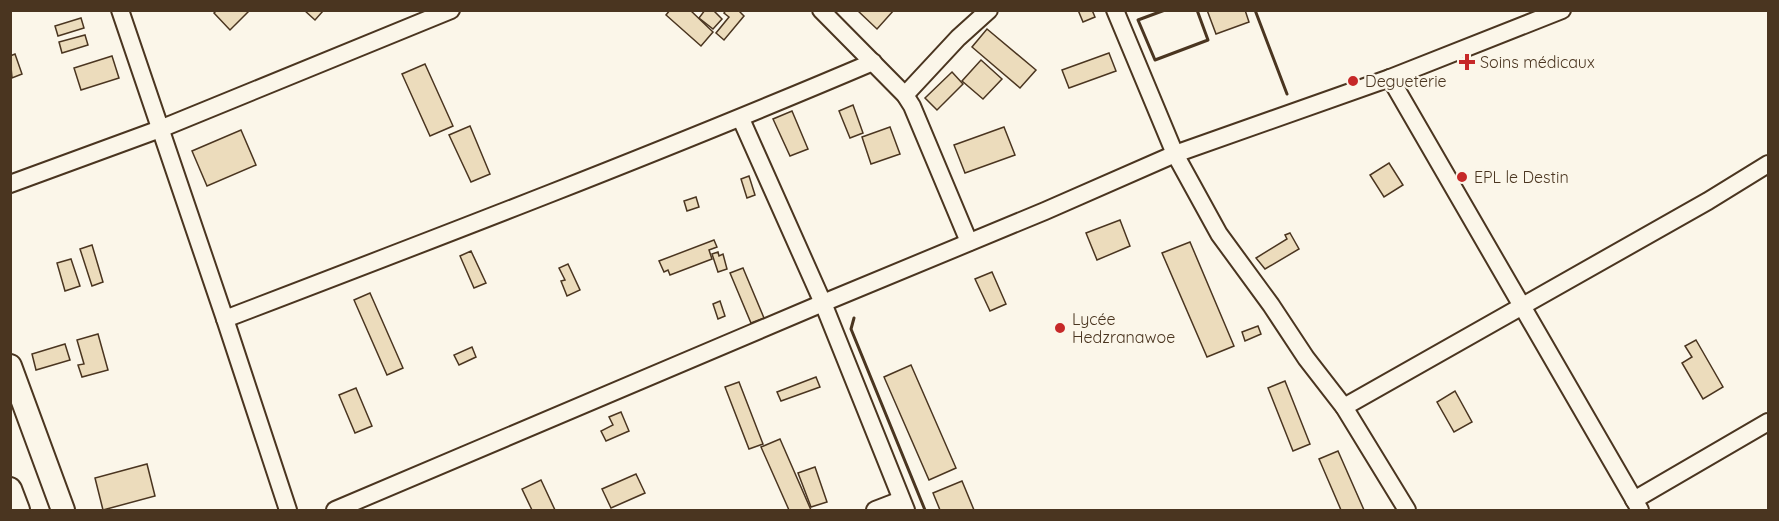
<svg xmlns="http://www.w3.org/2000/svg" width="1779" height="521" viewBox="0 0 1779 521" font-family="Quicksand,sans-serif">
  <rect width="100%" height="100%" fill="#fbf6e9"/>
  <g fill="#ecdcbc" stroke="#4a3520" stroke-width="1.5">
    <path d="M217,10H250L230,30L214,13Z"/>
    <path d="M304,10H321L323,11L315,20Z"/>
    <path d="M670,10H690L713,32L701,46L666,15Z"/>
    <path d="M705,10H713L722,19L713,29L699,18Z"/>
    <path d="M726,10H738L744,16L724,40L716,33L729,17L724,13Z"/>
    <path d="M857,10H894L877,29Z"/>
    <path d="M1078,10H1092L1095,17L1083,22Z"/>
    <path d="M1207,10H1245L1249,22L1216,34Z"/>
    <path d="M81,18L84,28L58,36L55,26Z"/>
    <path d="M987,29L1036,70L1020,88L972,47Z"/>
    <path d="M85,35L88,45L62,53L59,42Z"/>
    <path d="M1109,53L1116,71L1069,88L1062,70Z"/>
    <path d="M15,54L22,74L12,78L10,56Z"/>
    <path d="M112,56L119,78L81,90L74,68Z"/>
    <path d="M981,60L1002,79L983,99L962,81Z"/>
    <path d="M425,64L453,126L430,136L402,74Z"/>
    <path d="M952,72L963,84L937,110L925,98Z"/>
    <path d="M853,105L863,133L850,138L839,111Z"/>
    <path d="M792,111L808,149L790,156L773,119Z"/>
    <path d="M470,126L490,174L471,182L449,135Z"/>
    <path d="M890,127L900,154L871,164L862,137Z"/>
    <path d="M1004,127L1015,155L965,173L954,145Z"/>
    <path d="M241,130L256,165L207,186L192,151Z"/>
    <path d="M1389,163L1403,185L1384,197L1370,175Z"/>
    <path d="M749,176L755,195L747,198L741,179Z"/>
    <path d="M696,197L699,207L687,211L684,201Z"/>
    <path d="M1120,220L1130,246L1097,260L1086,233Z"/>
    <path d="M1290,233L1299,249L1265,269L1256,258L1287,239L1285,235Z"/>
    <path d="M714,240L717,247L709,250L712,259L670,275L668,270L664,272L659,261Z"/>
    <path d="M1190,242L1234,346L1207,357L1162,253Z"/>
    <path d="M92,245L103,282L92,286L80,249Z"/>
    <path d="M471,251L486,283L474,288L460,256Z"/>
    <path d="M718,252L719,256L723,254L727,269L718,272L712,254Z"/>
    <path d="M71,259L80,286L65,291L57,263Z"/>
    <path d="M568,264L580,290L567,296L561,281L565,280L559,268Z"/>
    <path d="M743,268L764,318L751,323L730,273Z"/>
    <path d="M992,272L1006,304L990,311L975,279Z"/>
    <path d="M370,293L403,368L387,375L354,300Z"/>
    <path d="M720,301L725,316L718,319L713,304Z"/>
    <path d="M1258,326L1261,334L1245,341L1242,332Z"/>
    <path d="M98,334L108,370L82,377L78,365L84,364L77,340Z"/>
    <path d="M1696,340L1723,387L1703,399L1682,363L1692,357L1685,346Z"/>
    <path d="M65,344L70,360L36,370L32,354Z"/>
    <path d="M472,347L476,357L459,365L454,355Z"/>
    <path d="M911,365L956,468L929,480L884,377Z"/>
    <path d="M816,377L820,387L781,401L777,392Z"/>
    <path d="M1285,381L1310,444L1293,451L1268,388Z"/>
    <path d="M739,382L763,444L749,449L725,387Z"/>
    <path d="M356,388L372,426L355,433L339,395Z"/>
    <path d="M1455,391L1472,422L1454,432L1437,402Z"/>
    <path d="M621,412L629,431L606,441L601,431L613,425L609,417Z"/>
    <path d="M780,439L811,510H789L761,447Z"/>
    <path d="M1338,451L1364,510H1341L1319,459Z"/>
    <path d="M147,464L155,496L103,510L95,478Z"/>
    <path d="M815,467L827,502L811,507L798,473Z"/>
    <path d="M636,474L645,493L611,508L602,489Z"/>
    <path d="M541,480L555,510H532L522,489Z"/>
    <path d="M962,481L974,510H940L933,493Z"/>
  </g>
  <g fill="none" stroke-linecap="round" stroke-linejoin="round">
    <defs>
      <g id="minor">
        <path d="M120,10L225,319L288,510"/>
        <path d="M821,10L905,95L912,106L969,242"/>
        <path d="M1115,10L1175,154L1219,234L1271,305L1306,358L1344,407L1407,510"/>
        <path d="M1390,78L1640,510"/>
        <path d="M905,95L958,38L989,10"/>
        <path d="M741,119L823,303L906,510"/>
        <path d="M10,184L160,129L451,10"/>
        <path d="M225,319C442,236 659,153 873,62"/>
        <path d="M1344,407L1708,201L1768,164"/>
        <path d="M1634,500L1768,422"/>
        <path d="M335,510L823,303L1045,211L1175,154L1390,78L1562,10"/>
        <path d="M875,510L901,500"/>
      </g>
      <g id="secondary">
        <path d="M10,366L63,510"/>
        <path d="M10,489L18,510"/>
      </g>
    </defs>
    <use href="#minor" stroke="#4a3520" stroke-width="20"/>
    <use href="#secondary" stroke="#4a3520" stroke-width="26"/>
    <use href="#minor" stroke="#fbf6e9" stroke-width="16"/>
    <use href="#secondary" stroke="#fbf6e9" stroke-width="22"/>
    <g stroke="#4a3520" stroke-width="3">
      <path d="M1165,10L1138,20L1155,60L1208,40L1197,10"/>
      <path d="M1255,10L1287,94"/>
      <path d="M854,318L851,329L925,510"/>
    </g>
  </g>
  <g fill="#c62828" stroke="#fbf6e9" stroke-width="2">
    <path d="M1464 53h6v6h6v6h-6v6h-6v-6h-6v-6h6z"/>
    <circle cx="1353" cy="81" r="6"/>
    <circle cx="1462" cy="177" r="6"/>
    <circle cx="1060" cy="328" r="6"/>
  </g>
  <g text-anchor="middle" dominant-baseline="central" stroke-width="4.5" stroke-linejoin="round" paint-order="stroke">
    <g font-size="16" fill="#4a3520" stroke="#fbf6e9" text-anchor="start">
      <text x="1480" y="62">Soins médicaux</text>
      <text x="1365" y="81">Degueterie</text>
      <text x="1474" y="177">EPL le Destin</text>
      <text x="1072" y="319">Lycée<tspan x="1072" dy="18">Hedzranawoe</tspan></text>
    </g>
  </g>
  <rect width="1779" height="521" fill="none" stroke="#4a3520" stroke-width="24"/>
</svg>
